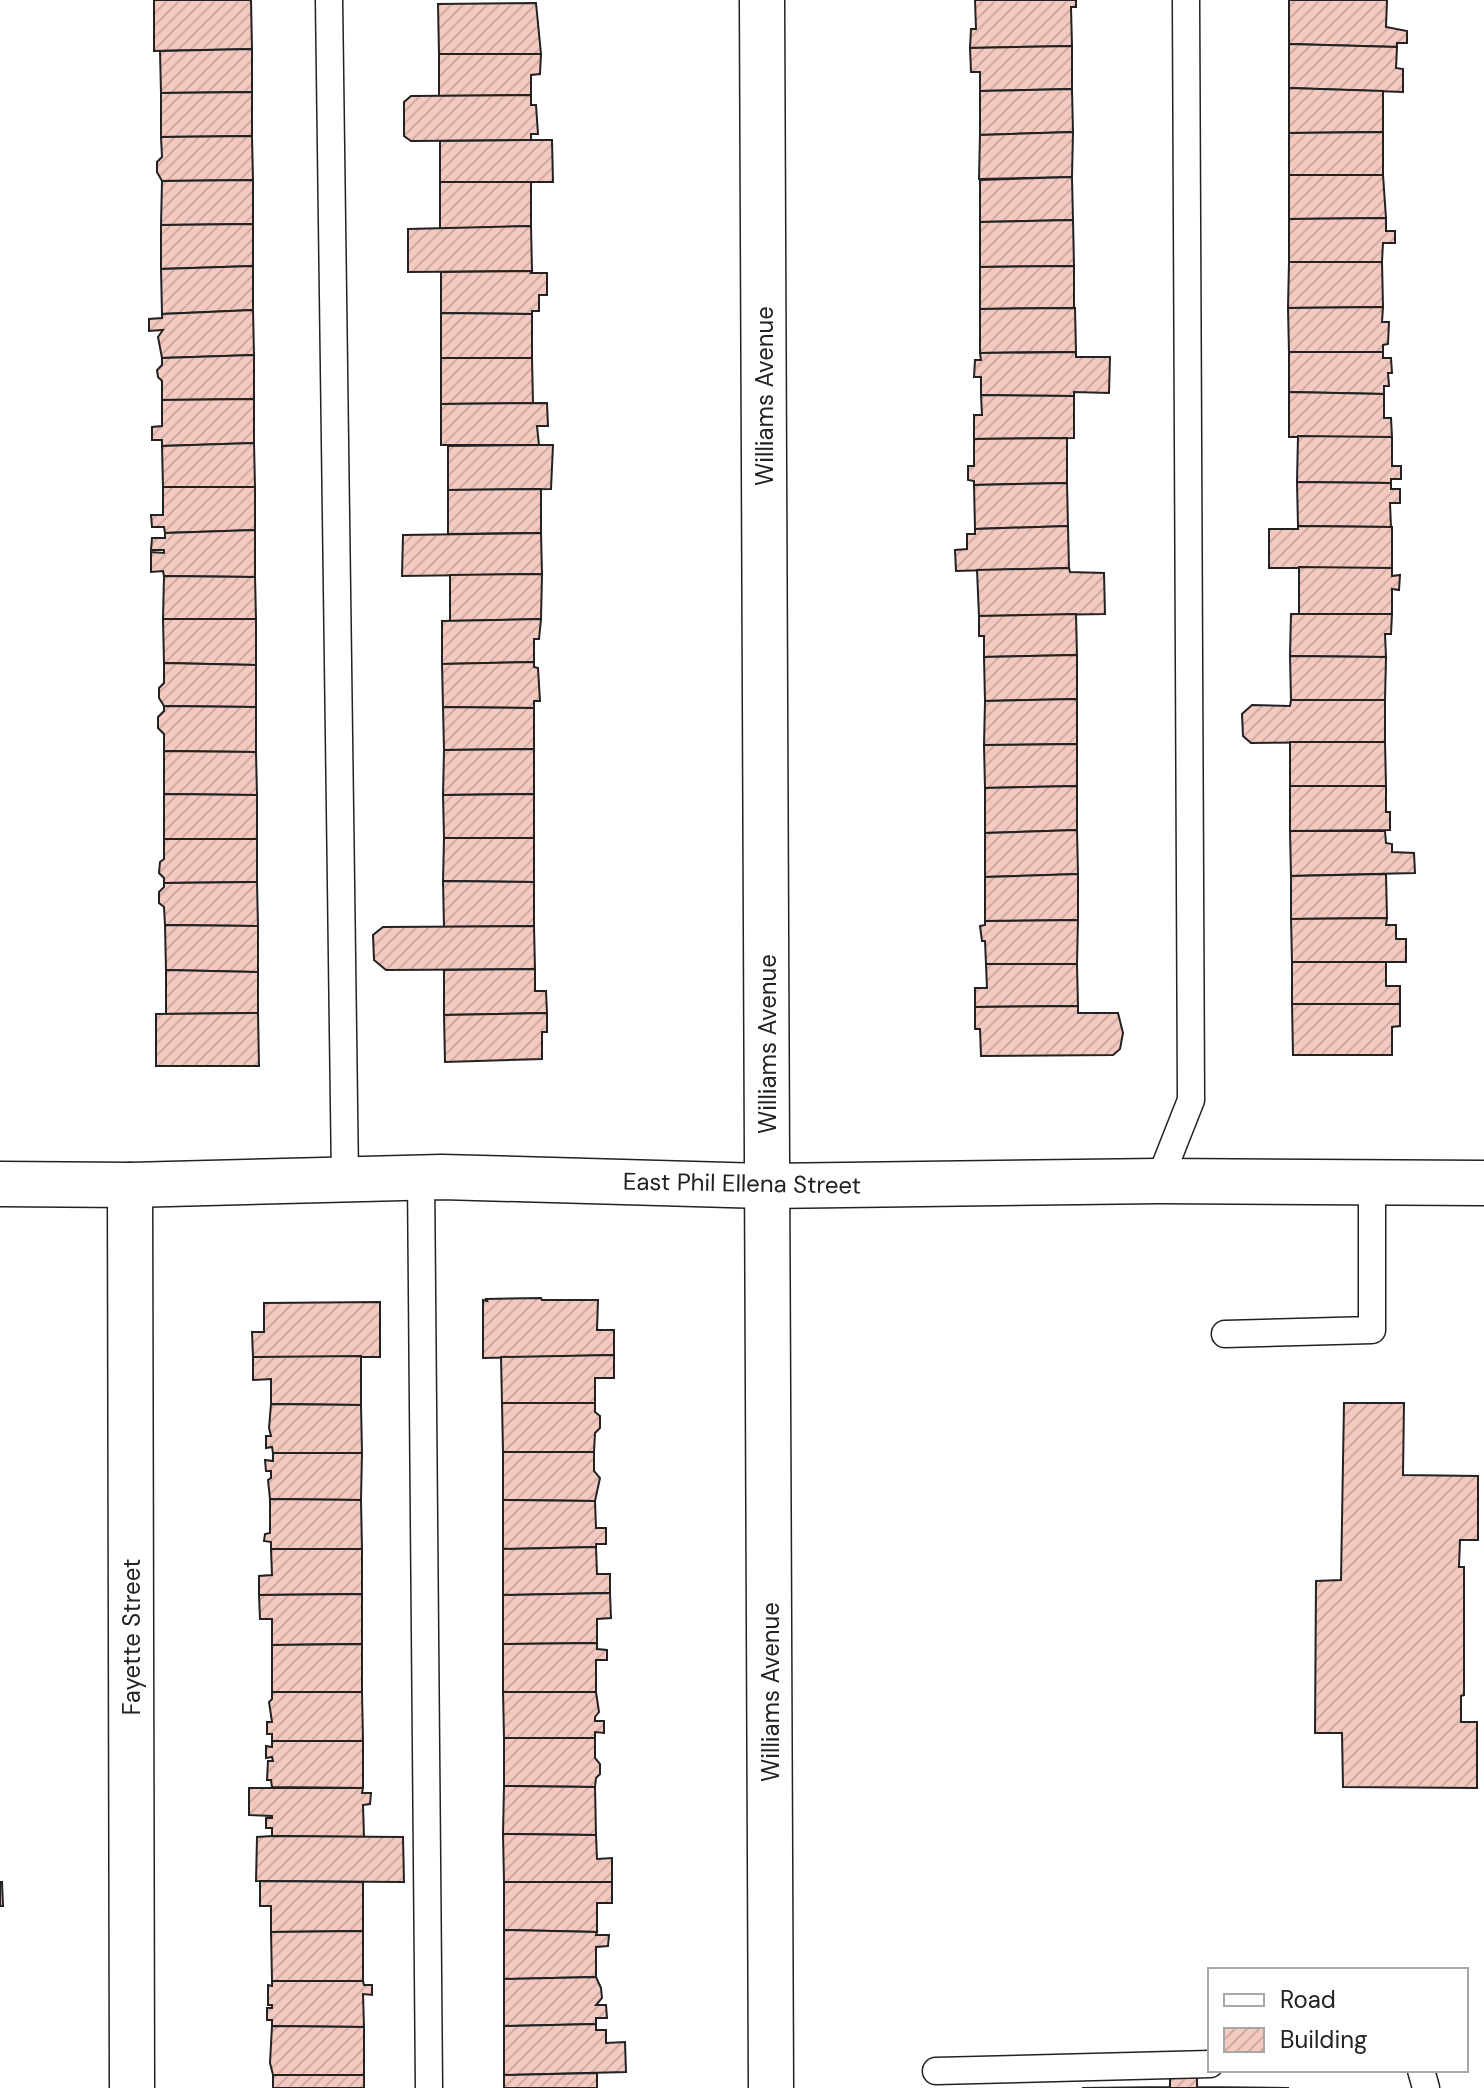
<svg xmlns="http://www.w3.org/2000/svg" width="1484" height="2088" viewBox="0 0 1484 2088" font-family="'DM Sans',sans-serif">
  <defs>
    <pattern id="building-hatch" width="6" height="6" patternUnits="userSpaceOnUse" patternTransform="scale(2)"><rect width="6" height="6" fill="#f3c9c0"/><path d="M-1 1l2-2M0 6l6-6M5 7l2-2" fill="none" stroke="#d0aca5"/></pattern>
  </defs>
  <rect width="100%" height="100%" fill="#fff"/>
  <g fill="url(#building-hatch)" stroke="#222" stroke-width="2">
    <path d="M154,0H251L252,49L154,51Z"/>
    <path d="M975,0H1076V7H1071L1072,46L970,48L971,29H976Z"/>
    <path d="M1289,0H1387L1386,27L1407,31V43H1397V47L1289,44Z"/>
    <path d="M536,3L541,54H439L438,4Z"/>
    <path d="M1289,44L1397,47L1396,68L1403,69V92L1289,88Z"/>
    <path d="M1072,46V89L980,91V72H971L970,48Z"/>
    <path d="M252,49V92L161,93L160,51Z"/>
    <path d="M439,54H541L540,74L531,75V95L439,96Z"/>
    <path d="M1289,88L1383,91V132L1289,133Z"/>
    <path d="M1072,89L1073,132L980,135V91Z"/>
    <path d="M252,92V136L161,137V93Z"/>
    <path d="M531,95V105H536L538,134H531V140L411,141L404,136V102L411,96Z"/>
    <path d="M1073,132L1072,177L979,179L980,135Z"/>
    <path d="M1383,132V175H1289V133Z"/>
    <path d="M252,136L253,180L162,181L157,172V162L162,157L161,137Z"/>
    <path d="M531,140H552L553,182H440V141Z"/>
    <path d="M1289,175H1383L1386,218L1289,219Z"/>
    <path d="M1072,177L1073,220L980,222V180Z"/>
    <path d="M253,180V224L161,225L162,181Z"/>
    <path d="M440,182H531V226L440,229Z"/>
    <path d="M1386,218V231H1395V243H1383L1382,262H1289V219Z"/>
    <path d="M1073,220L1074,266L980,267V222Z"/>
    <path d="M253,224V266L161,269V225Z"/>
    <path d="M531,226L532,271L408,272V229Z"/>
    <path d="M1289,262H1382L1383,307L1288,308Z"/>
    <path d="M253,266V310L162,314L161,269Z"/>
    <path d="M1074,266V308L980,309V267Z"/>
    <path d="M532,271L531,273H547V295H539V311H532V314L441,313V272Z"/>
    <path d="M1383,307L1382,322H1389L1388,344L1383,345V352H1289L1288,308Z"/>
    <path d="M1075,308L1076,352L980,353V309Z"/>
    <path d="M253,310L254,355L162,358L158,337L163,330L149,331V319L162,318V314Z"/>
    <path d="M441,313L532,314V358H441Z"/>
    <path d="M1076,352V357H1110L1109,393L1074,392V396L981,395V377H974L975,360H981L980,353Z"/>
    <path d="M1289,352H1383V358H1391L1392,373H1388L1389,386H1384V394L1289,392Z"/>
    <path d="M254,355V399L162,400V381L158,377L157,370L162,365V358Z"/>
    <path d="M441,358H532L533,403L441,404Z"/>
    <path d="M1289,392L1384,394V418H1391L1392,437H1289Z"/>
    <path d="M981,395L1074,396V438L974,439V415H982Z"/>
    <path d="M254,399V443L162,446V440H152V427L162,426V400Z"/>
    <path d="M547,403L548,426H537L539,445H441V404Z"/>
    <path d="M1298,436L1392,437V466H1401V479H1391V483L1297,482Z"/>
    <path d="M1067,438V483L974,485V481L968,480V466H974V439Z"/>
    <path d="M254,443L255,487H163L162,446Z"/>
    <path d="M539,445H553L551,489L448,490V446Z"/>
    <path d="M1297,482L1391,483V489H1400V503H1390L1391,527L1298,526Z"/>
    <path d="M1067,483L1068,526L975,529L974,485Z"/>
    <path d="M163,487H255V530L165,533L164,527H152L151,515H163Z"/>
    <path d="M541,489V533L448,534V490Z"/>
    <path d="M1068,526L1069,568L956,571L955,550L967,549V534H975V529Z"/>
    <path d="M1298,526L1392,527V568H1269V529H1298Z"/>
    <path d="M255,530V577L164,576L163,571L151,572V552L164,553V550H151L152,538H165V533Z"/>
    <path d="M541,533L542,574L402,576L403,535Z"/>
    <path d="M1299,567L1392,568V576L1400,575L1399,590L1392,589V614H1299Z"/>
    <path d="M1069,568L1070,572L1104,573L1105,614L979,616L977,570Z"/>
    <path d="M542,574L541,619L450,621V575Z"/>
    <path d="M164,576L255,577L256,619H163Z"/>
    <path d="M1076,614L1077,655L984,657V636H979V616Z"/>
    <path d="M1291,614H1392L1391,634H1385L1386,657L1290,656Z"/>
    <path d="M163,619H256V665L164,663Z"/>
    <path d="M541,619L539,639H534V662L442,664V621Z"/>
    <path d="M1077,655V699L985,701L984,657Z"/>
    <path d="M1290,656L1386,657L1385,700H1291Z"/>
    <path d="M534,662V667L538,668L540,701H534V708L443,707L442,664Z"/>
    <path d="M164,663L256,665V707L164,706L159,698V688L164,683Z"/>
    <path d="M1077,699V744L984,745L985,701Z"/>
    <path d="M1291,700H1385V742L1251,743L1243,736L1242,714L1252,705L1290,706Z"/>
    <path d="M164,706L256,707V752L164,751V734L158,728V717L164,711Z"/>
    <path d="M443,707L534,708V749L444,750Z"/>
    <path d="M1290,742H1385L1386,786H1290Z"/>
    <path d="M1077,744V786L985,788L984,745Z"/>
    <path d="M534,749V794L443,795L444,750Z"/>
    <path d="M164,751L256,752L257,795L164,794Z"/>
    <path d="M1077,786V830L985,833V788Z"/>
    <path d="M1290,786H1386V812H1390V830L1290,831Z"/>
    <path d="M164,794L257,795V839H164Z"/>
    <path d="M534,794V838H444L443,795Z"/>
    <path d="M1077,830L1078,874L985,877V833Z"/>
    <path d="M1290,831H1385L1386,843L1392,844V852L1414,853L1415,873L1291,876Z"/>
    <path d="M444,838H534V882L443,881Z"/>
    <path d="M164,839H257V882L164,883V878L159,873L160,862L164,859Z"/>
    <path d="M1078,874V920L985,921V877Z"/>
    <path d="M1386,874L1387,918L1291,919V876Z"/>
    <path d="M443,881L534,882V926L444,927Z"/>
    <path d="M257,882L258,926L165,925L164,907L159,903V892L164,887V883Z"/>
    <path d="M1387,918L1386,925H1396V939H1406V962H1292L1291,919Z"/>
    <path d="M1078,920L1077,964H986L985,941H982L980,926L985,925V921Z"/>
    <path d="M165,925L258,926V972L166,970Z"/>
    <path d="M534,926L535,969L386,970L374,960L373,935L383,927Z"/>
    <path d="M1292,962H1386V986H1400V1004H1292Z"/>
    <path d="M986,964H1077L1078,1006L975,1007V988H987Z"/>
    <path d="M535,969V991H546L547,1013L444,1015V970Z"/>
    <path d="M166,970L258,972V1013L166,1014Z"/>
    <path d="M1292,1004H1400V1026L1392,1027V1055H1293Z"/>
    <path d="M1078,1006V1013H1118L1123,1033L1120,1049L1113,1055L981,1056L980,1029H975V1007Z"/>
    <path d="M258,1013L259,1066H156V1014Z"/>
    <path d="M547,1013V1032H542V1059L445,1062L444,1015Z"/>
    <path d="M541,1298L542,1300H598L597,1330H614V1355L483,1358V1300L487,1301L486,1299Z"/>
    <path d="M380,1302V1357H253L252,1332H264V1303Z"/>
    <path d="M614,1355V1378H595V1403H502L501,1357Z"/>
    <path d="M361,1356V1405L271,1404V1379L253,1380V1357Z"/>
    <path d="M502,1403H595V1412L600,1416V1428L595,1433L594,1452H503Z"/>
    <path d="M1344,1403H1404L1403,1475L1478,1476V1540H1460L1459,1567H1464V1695L1461,1696V1722H1477V1788L1343,1787L1342,1733H1315L1316,1581L1341,1580Z"/>
    <path d="M271,1404L361,1405L362,1453H273L272,1447L266,1448V1436H271L269,1428Z"/>
    <path d="M503,1452H594V1471L600,1478L595,1501L503,1500Z"/>
    <path d="M273,1453H362L361,1500L270,1499L268,1480L271,1478V1471H266L265,1460L273,1461Z"/>
    <path d="M270,1499L361,1500L362,1549H271V1542L264,1541L265,1534L270,1533Z"/>
    <path d="M503,1500L595,1501L596,1528H606V1544H596V1547L503,1549Z"/>
    <path d="M596,1547L597,1574H610V1593L503,1595V1549Z"/>
    <path d="M271,1549H362V1594L259,1595V1576L272,1575Z"/>
    <path d="M610,1593L611,1618L597,1619V1643L503,1644V1595Z"/>
    <path d="M362,1594V1644L272,1645V1619H260L259,1595Z"/>
    <path d="M597,1643V1649L607,1650V1660H596V1692H503V1644Z"/>
    <path d="M362,1644V1692H272V1645Z"/>
    <path d="M272,1692H362L363,1741H272V1734H267V1722H272L269,1702L272,1699Z"/>
    <path d="M503,1692H596L599,1712L595,1717V1721H604V1733L595,1732V1738H504Z"/>
    <path d="M504,1738H595V1758L600,1764V1774L596,1778L595,1787L504,1786Z"/>
    <path d="M272,1741H363V1788L272,1787L271,1780H267L268,1761H273L272,1757L266,1758V1746L272,1747Z"/>
    <path d="M504,1786L595,1787L596,1835L503,1834Z"/>
    <path d="M249,1788H363L362,1793H371L370,1804L363,1805L364,1837L272,1836V1828H266V1818H272V1816L249,1815Z"/>
    <path d="M503,1834L596,1835L597,1859L612,1858V1882H504Z"/>
    <path d="M272,1836L403,1837L404,1882L256,1881L257,1837Z"/>
    <path d="M260,1881L363,1882V1931L271,1932V1906H260Z"/>
    <path d="M0,1882H2L3,1906H0Z"/>
    <path d="M504,1882H612V1903H597V1932L504,1930Z"/>
    <path d="M504,1930L597,1932L596,1935H609L608,1946L596,1947V1977L504,1979Z"/>
    <path d="M363,1931V1981H272L271,1932Z"/>
    <path d="M596,1977L601,1988L602,1998L596,2005H606L607,2018H596V2024L504,2026V1979Z"/>
    <path d="M272,1981H363L364,1985H372V1995L363,1994L364,2027L272,2026V2020H267V2008H272V2005H268V1985L272,1986Z"/>
    <path d="M596,2024V2030H606V2043L625,2042L626,2072L504,2075V2026Z"/>
    <path d="M272,2026L364,2027V2075H273L270,2063Z"/>
    <path d="M597,2073V2088H504V2075Z"/>
    <rect x="273" y="2075" width="91" height="13"/>
    <path d="M1170,2076H1197V2087L1289,2088H1082L1170,2087Z"/>
  </g>
  <g fill="none" stroke-linecap="round" stroke-linejoin="round">
    <defs>
      <g id="service">
        <path d="M329,0L345,1178"/>
        <path d="M421,1177L429,2088"/>
        <path d="M1159,1181L1191,1100L1186,0"/>
        <path d="M1225,1334L1372,1330V1184"/>
        <path d="M1421,2070L1426,2088"/>
        <path d="M936,2071L1210,2064"/>
      </g>
      <g id="minor">
        <path d="M762,0L771,2088"/>
        <path d="M0,1184L130,1185L442,1177L767,1186L1159,1181L1484,1183"/>
        <path d="M130,1185L132,2088"/>
      </g>
    </defs>
    <use href="#service" stroke="#222" stroke-width="29"/>
    <use href="#minor" stroke="#222" stroke-width="47"/>
    <use href="#service" stroke="#fff" stroke-width="26"/>
    <use href="#minor" stroke="#fff" stroke-width="44"/>
  </g>
  <g text-anchor="middle" dominant-baseline="central" stroke-width="6" stroke-linejoin="round" paint-order="stroke">
    <g font-size="24" fill="#222" stroke="#fff">
      <text transform="translate(764 396) rotate(-90)">Williams Avenue</text>
      <text transform="translate(767 1044) rotate(-90)">Williams Avenue</text>
      <text transform="translate(742 1183) rotate(1)">East Phil Ellena Street</text>
      <text transform="translate(131 1637) rotate(-90)">Fayette Street</text>
      <text transform="translate(770 1692) rotate(-90)">Williams Avenue</text>
    </g>
  </g>
  <rect x="1208" y="1968" width="260" height="104" fill="#ffffff" stroke="#a7a7a7" stroke-width="2"/>
  <rect x="1224" y="1994" width="40" height="12" fill="#ffffff" stroke="#a7a7a7" stroke-width="2"/>
  <text x="1280" y="2008" font-size="24" fill="#222222">Road</text>
  <rect x="1224" y="2028" width="40" height="24" fill="url(#building-hatch)" stroke="#a7a7a7" stroke-width="2"/>
  <text x="1280" y="2048" font-size="24" fill="#222222">Building</text>
</svg>
